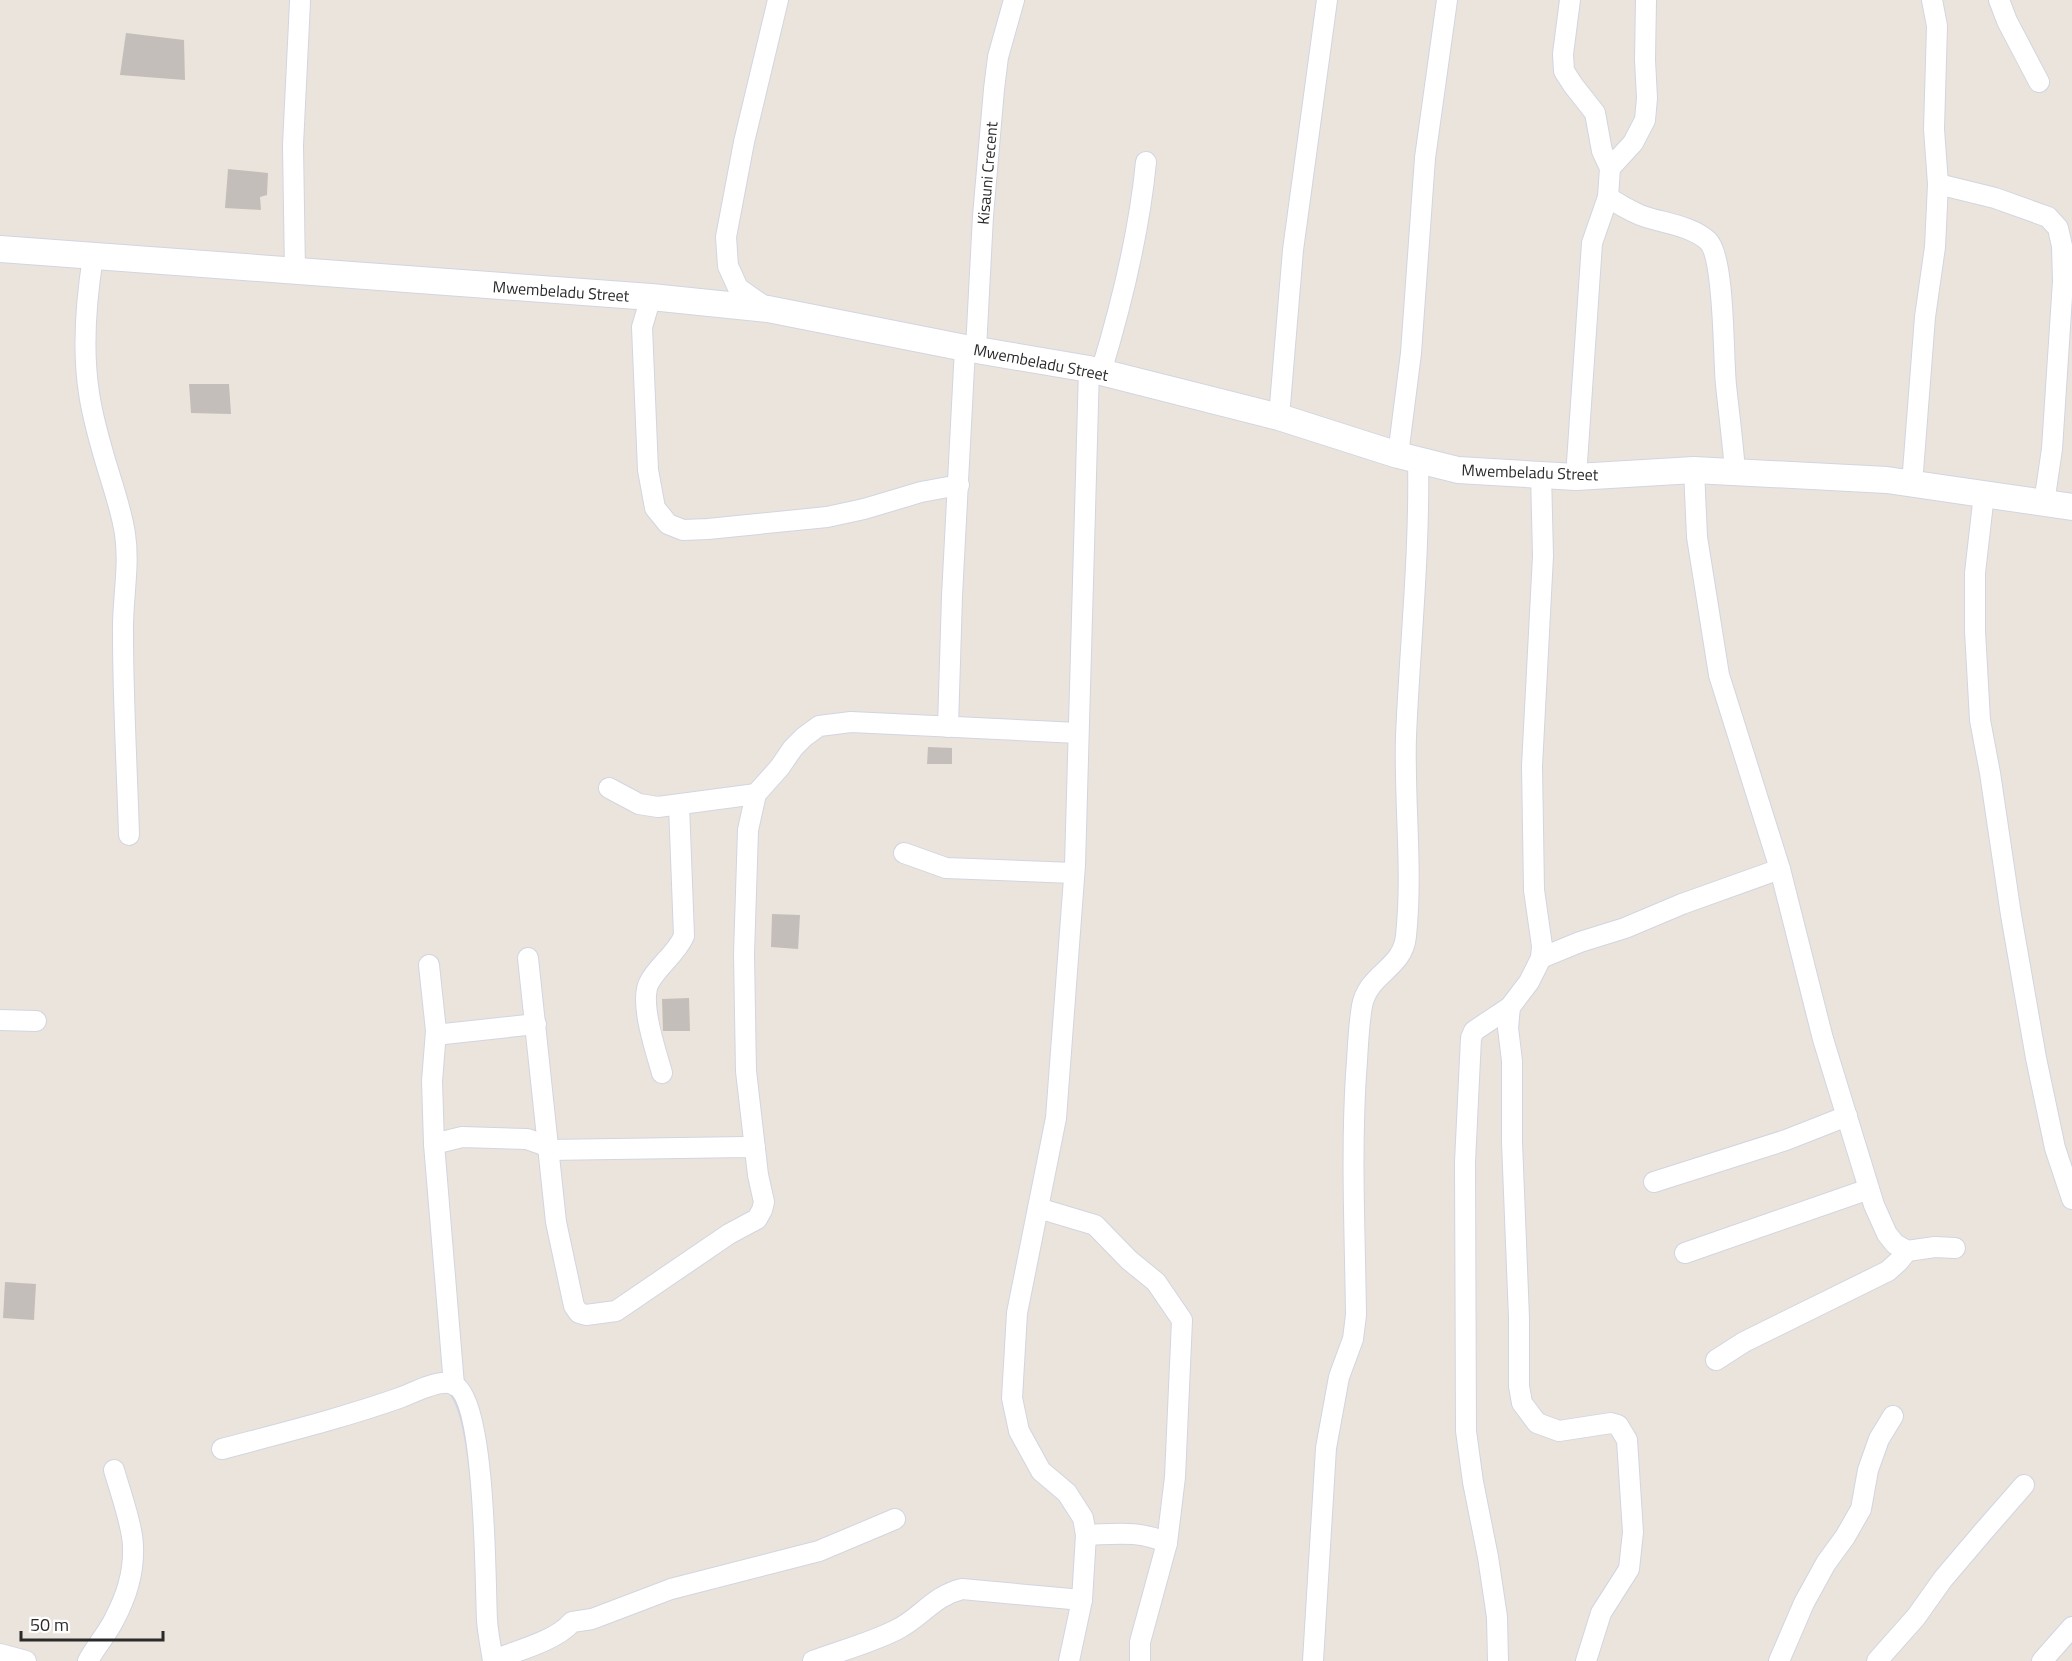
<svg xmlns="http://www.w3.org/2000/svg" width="2072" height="1661" viewBox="0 0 2072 1661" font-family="'Titillium Web',sans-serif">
  <rect width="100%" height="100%" fill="#ebe4dc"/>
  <g fill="#c3beb9">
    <path d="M126,33L184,40L185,80L120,75Z"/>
    <path d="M228,169L268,173L267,195L260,197L261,210L225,208Z"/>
    <path d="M189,384H229L231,414L191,413Z"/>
    <path d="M928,747L952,748V764H927Z"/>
    <path d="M772,914L800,915L798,949L771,947Z"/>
    <path d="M689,998L690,1031H663L662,999Z"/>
    <path d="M5,1282L36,1284L34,1320L3,1318Z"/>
  </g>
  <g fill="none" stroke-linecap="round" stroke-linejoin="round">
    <defs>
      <g id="minor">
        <path d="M1570,0L1563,54L1564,71L1573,85L1595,113L1602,151L1610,168L1608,197L1592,243L1576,477"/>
        <path d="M1999,0L2007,21L2039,82"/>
        <path d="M1610,168L1633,143L1645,120L1647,98L1645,60L1646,0"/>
        <path d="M1938,184L1995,198L2048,217L2058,228L2062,246L2063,281L2052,449L2044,503"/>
        <path d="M1608,197C1618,204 1629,210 1640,215C1661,223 1691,225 1708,241C1725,257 1723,358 1726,385C1729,414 1733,443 1735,472"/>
        <path d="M93,257C86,301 82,348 89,393C93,420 101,447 109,473C115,493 122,513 125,534C130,567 122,601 123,634C123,701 127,768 129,835"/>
        <path d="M295,272L293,145L300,2"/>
        <path d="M651,297L642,327L648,470L655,508L668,524L683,530L708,529L827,517L864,509L921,492L959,485"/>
        <path d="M768,309L738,288L728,266L726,237L744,142L778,0"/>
        <path d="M976,349L983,216L994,89L998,57L1014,0"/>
        <path d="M1101,372C1122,303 1139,234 1146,162"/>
        <path d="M1279,417L1293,250L1327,0"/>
        <path d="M1398,455L1411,353L1425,158L1447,0"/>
        <path d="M1694,470L1697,537L1719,675L1780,869L1823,1039L1874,1205L1887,1234L1895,1244L1907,1251L1935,1247L1955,1248"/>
        <path d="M1912,484L1925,317L1935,247L1938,184L1934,129L1937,26L1932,0"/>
        <path d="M1984,494L1975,573V631L1980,720L1990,773L2011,915L2036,1058L2055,1148L2072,1199"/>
        <path d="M948,727L952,596L965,348"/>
        <path d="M609,788L639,804L658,807L756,794"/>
        <path d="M904,853L946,868L1074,873"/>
        <path d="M528,958L556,1222L574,1306L579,1313L586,1315L616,1311L729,1234L757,1219L762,1210L764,1202L758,1175L746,1071L744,954L748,830L756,794L780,767L793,748L804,737L819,726L851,722L1078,733"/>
        <path d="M1541,958L1580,942L1625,928L1682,904L1780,869"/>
        <path d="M429,965L436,1031L444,1034L536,1024"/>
        <path d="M1510,1007L1508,1028L1512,1061V1142L1519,1318V1386L1522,1403L1537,1423L1559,1431L1611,1423L1618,1425L1627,1440L1633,1532L1629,1569L1601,1613L1586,1661"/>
        <path d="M0,1020L36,1021"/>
        <path d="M436,1031L432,1081L434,1144L454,1385"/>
        <path d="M662,1073C656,1051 638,1000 650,981C660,964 676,954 684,936L679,805"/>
        <path d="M434,1144L462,1137L527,1139L547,1146"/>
        <path d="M548,1150L746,1147L755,1148"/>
        <path d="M1654,1182L1786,1140L1847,1116"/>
        <path d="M1038,1208L1095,1225L1129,1260L1156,1282L1182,1320L1175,1477L1167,1543L1140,1642V1661"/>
        <path d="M1685,1253L1869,1189"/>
        <path d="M1716,1360L1744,1342L1888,1271L1899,1261L1907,1251"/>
        <path d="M222,1449C282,1433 343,1418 402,1397C415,1392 435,1381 450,1383C487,1390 485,1586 487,1620C488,1634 491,1648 493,1661"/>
        <path d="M1086,1535C1116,1534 1139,1530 1167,1543"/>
        <path d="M0,1654L26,1661"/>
        <path d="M493,1660C516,1651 556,1641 572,1622L592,1619L671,1589L819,1551L895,1519"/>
        <path d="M88,1661C96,1646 108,1633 115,1618C126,1597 134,1571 133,1547C133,1527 120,1491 114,1470"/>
        <path d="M813,1661C840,1651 870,1643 896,1630C921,1618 933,1596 962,1589L1082,1600"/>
        <path d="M1069,1661L1082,1600L1086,1535L1083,1518L1067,1493L1041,1471L1019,1431L1012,1398L1017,1313L1056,1118L1075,865L1089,369"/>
        <path d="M1313,1661L1326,1448L1339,1377L1353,1339L1356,1315C1355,1235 1351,1155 1356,1074C1358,1052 1358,1029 1362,1006C1368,973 1403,969 1406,936C1413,870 1404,803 1406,736C1410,644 1420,552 1418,459"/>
        <path d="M1498,1661L1497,1617L1488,1557L1473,1482L1466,1431L1465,1162L1471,1038L1474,1031L1510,1007L1529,982L1541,958L1542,946L1534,890L1532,766L1543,556L1541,473"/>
        <path d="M1779,1661L1804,1603L1826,1563L1845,1537L1861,1509L1868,1470L1879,1439L1893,1416"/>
        <path d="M1877,1661L1916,1617L1943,1579L1983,1532L2024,1485"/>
        <path d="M2042,1661L2072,1627"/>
      </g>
      <path id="tertiary" d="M0,249L651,297L768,309L965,348L1089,369L1279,417L1398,455L1458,470L1576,477L1694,470L1887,480L2072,507"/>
    </defs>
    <use href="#minor" stroke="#d2d5e1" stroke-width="22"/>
    <use href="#tertiary" stroke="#d2d5e1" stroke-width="28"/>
    <use href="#minor" stroke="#fff" stroke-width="20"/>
    <use href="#tertiary" stroke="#fff" stroke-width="26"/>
  </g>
  <g text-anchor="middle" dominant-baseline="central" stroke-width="4.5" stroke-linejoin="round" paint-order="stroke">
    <g font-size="16" fill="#2a2a2a" stroke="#fff">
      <text transform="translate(987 173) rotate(-85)">Kisauni Crecent</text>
      <text transform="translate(561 291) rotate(4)">Mwembeladu Street</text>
      <text transform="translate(1041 362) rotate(11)">Mwembeladu Street</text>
      <text transform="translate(1530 472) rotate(2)">Mwembeladu Street</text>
    </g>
  </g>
  <path d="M21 1631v9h142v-9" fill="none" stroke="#2a2a2a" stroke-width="3"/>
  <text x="30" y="1631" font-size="18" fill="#2a2a2a" stroke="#ffffff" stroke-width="4.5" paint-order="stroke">50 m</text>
</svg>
